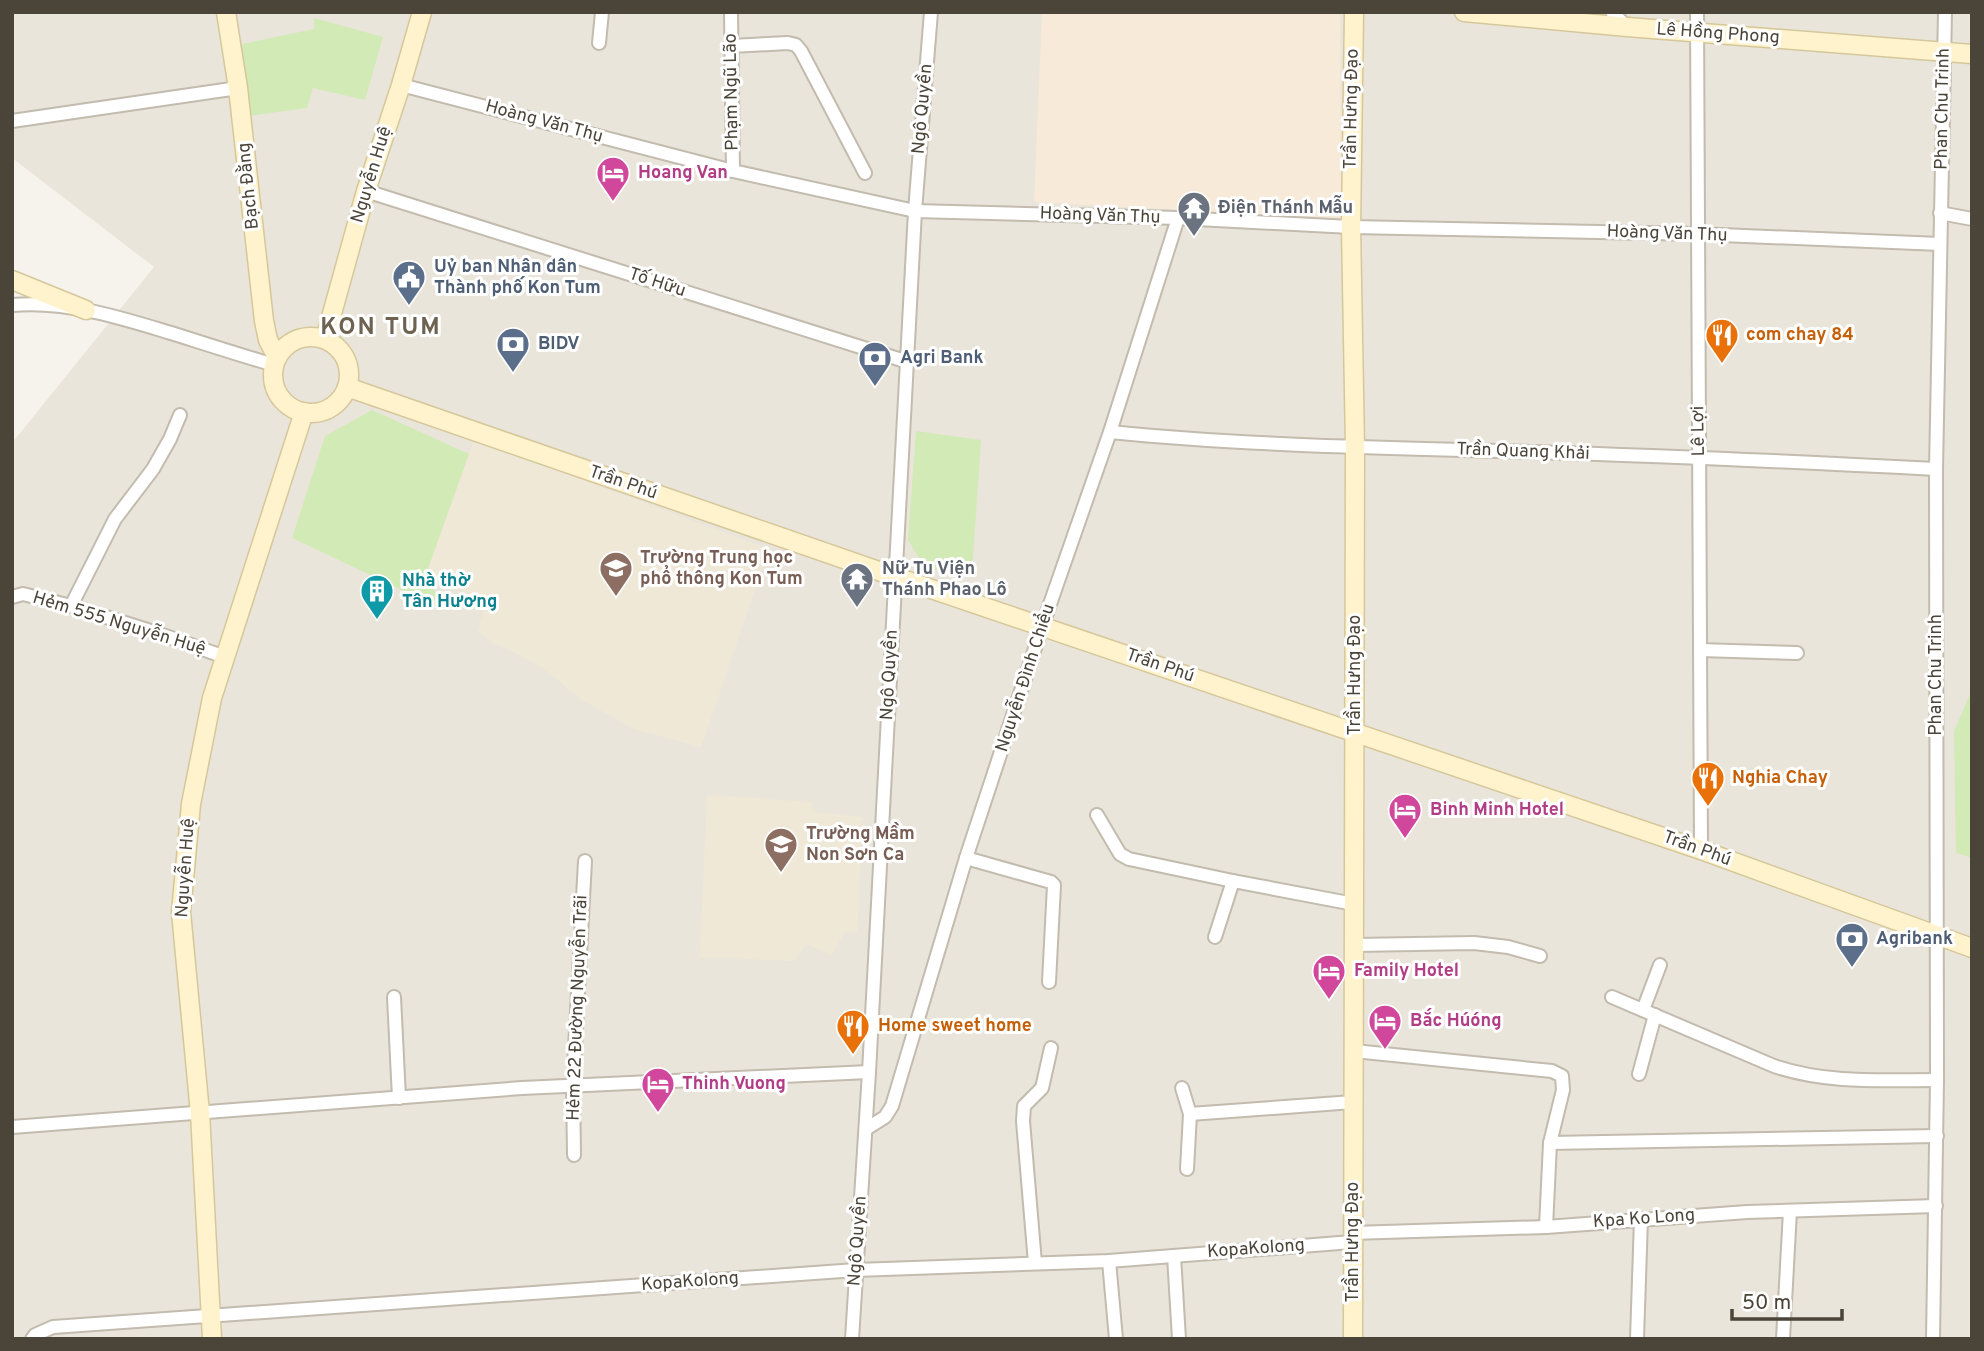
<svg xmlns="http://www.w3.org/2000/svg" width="1984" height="1351" viewBox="0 0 1984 1351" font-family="Overpass,sans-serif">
  <rect width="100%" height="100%" fill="#f6f3ec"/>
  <path fill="#eae5da" d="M12,12H1972V1339H12V443L154,267L12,158Z"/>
  <path fill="#f7ead8" d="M1042,12H1340L1341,219L1034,202Z"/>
  <g fill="#efe8d6">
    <path d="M474,440L769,549L701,747L634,729L582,700L543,668L512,651L493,643L478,631L487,602L472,594L425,577Z"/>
    <path d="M707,795L811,802L813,812L862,817L857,932H845L831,955L806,944L794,961L700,957Z"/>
  </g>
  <g fill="#d2eab5">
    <path d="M314,18L383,37L365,100L313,88L307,108L249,116L237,45L314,29Z"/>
    <path d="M372,410L469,454L425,577L447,611L292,538L325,436Z"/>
    <path d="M916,431L981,440L972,571L936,570L929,567L917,555L908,540Z"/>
    <path d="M1972,690V858L1956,853L1954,731Z"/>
  </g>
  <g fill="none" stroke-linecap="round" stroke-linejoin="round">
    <defs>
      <g id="street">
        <path d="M731,12L733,171"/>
        <path d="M1612,12L1627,27"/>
        <path d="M1697,12L1701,850"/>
        <path d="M599,43L602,12"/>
        <path d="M731,46L788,43L796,45L801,51L865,173"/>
        <path d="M401,85L733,171L915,211L1178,218L1351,227L1697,234L1940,244"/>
        <path d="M12,121L238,88"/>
        <path d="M366,191L908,362"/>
        <path d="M1940,213L1972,219"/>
        <path d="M12,305C66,300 121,318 171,333C206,344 240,355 274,365"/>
        <path d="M1110,432C1251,446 1392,448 1533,452C1668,456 1802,462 1936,469"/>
        <path d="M12,597L23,594L71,606L157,633L225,657"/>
        <path d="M71,606L115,519L153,469L170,439L180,415"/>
        <path d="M1700,650L1797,653"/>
        <path d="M1097,815L1120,854L1129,859L1233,881L1354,904"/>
        <path d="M966,858L1051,882L1054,885L1049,982"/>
        <path d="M1215,937L1233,881"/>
        <path d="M1355,945L1474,943L1508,947L1540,956"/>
        <path d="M394,997L399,1098"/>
        <path d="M1612,997L1774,1066C1827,1084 1882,1080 1937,1080"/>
        <path d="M1643,1010L1660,965"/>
        <path d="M1354,1051L1552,1071L1562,1076L1563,1090L1550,1143L1546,1227"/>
        <path d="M1639,1074L1655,1015"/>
        <path d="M1182,1088L1190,1114L1187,1169"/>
        <path d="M1190,1114L1353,1102"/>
        <path d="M12,1127L522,1088L869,1072"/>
        <path d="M866,1129L885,1117L892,1106L966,858L1042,627L1110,432L1178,218"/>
        <path d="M1550,1143L1937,1136"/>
        <path d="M574,1155L573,1085L585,861"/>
        <path d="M1352,1233L1546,1227L1747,1212L1936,1206"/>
        <path d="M1174,1256L1179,1339"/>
        <path d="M1109,1261L1116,1339"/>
        <path d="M1035,1263L1023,1121L1024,1106L1042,1088L1051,1048"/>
        <path d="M32,1339L35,1335L53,1327L856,1270L1109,1261L1352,1242"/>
        <path d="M852,1339L869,1072L915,211L931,12"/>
        <path d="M1637,1339L1641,1219"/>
        <path d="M1783,1339L1790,1211"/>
        <path d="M1933,1339L1937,1080L1936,469L1945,12"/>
      </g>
      <g id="secondary">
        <path d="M226,12L238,88L264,321L268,340L277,357"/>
        <path d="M1464,12L1627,27L1972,54"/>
        <path d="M12,280L86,310"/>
        <circle cx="311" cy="375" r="38"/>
        <path d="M325,339L366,191L401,85L422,12"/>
        <path d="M347,387L896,577L1701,850L1972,948"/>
        <path d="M212,1339L200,1113L181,912L191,804L212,698L304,412"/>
        <path d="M1353,1339L1355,447L1351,227L1354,12"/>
      </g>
    </defs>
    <use href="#street" stroke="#c2bbae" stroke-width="16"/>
    <use href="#secondary" stroke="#d6c79b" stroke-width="21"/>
    <use href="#street" stroke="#fff" stroke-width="12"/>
    <use href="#secondary" stroke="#fff3cd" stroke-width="18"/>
  </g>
  <defs>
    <symbol id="hotel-pin" viewBox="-11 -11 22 30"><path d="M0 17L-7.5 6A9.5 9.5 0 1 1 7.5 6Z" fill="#d1479c" stroke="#fff"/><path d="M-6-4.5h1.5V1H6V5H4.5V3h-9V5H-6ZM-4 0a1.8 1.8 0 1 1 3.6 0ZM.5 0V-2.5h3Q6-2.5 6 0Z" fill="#fff"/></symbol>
    <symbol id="temple-pin" viewBox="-11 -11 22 30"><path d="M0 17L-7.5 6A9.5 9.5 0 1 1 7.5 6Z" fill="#6b7280" stroke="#fff"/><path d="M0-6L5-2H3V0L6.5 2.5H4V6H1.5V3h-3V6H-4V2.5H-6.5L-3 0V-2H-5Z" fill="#fff"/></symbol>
    <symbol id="civic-pin" viewBox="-11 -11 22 30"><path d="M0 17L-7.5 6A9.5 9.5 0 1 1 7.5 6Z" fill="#5c6f8a" stroke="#fff"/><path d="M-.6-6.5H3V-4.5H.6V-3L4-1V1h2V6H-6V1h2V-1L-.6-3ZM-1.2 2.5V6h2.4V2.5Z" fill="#fff"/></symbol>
    <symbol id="restaurant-pin" viewBox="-11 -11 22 30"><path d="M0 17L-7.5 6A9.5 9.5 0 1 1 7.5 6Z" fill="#e8710a" stroke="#fff"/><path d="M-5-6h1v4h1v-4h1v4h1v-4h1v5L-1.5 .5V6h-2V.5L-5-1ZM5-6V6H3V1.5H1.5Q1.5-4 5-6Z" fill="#fff"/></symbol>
    <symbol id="bank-pin" viewBox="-11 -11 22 30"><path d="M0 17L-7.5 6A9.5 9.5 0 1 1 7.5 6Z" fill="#5c6f8a" stroke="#fff"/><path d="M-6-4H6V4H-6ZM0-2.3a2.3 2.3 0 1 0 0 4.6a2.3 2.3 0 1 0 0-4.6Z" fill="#fff"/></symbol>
    <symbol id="school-pin" viewBox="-11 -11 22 30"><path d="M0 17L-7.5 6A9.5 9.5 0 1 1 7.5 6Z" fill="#8d6e63" stroke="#fff"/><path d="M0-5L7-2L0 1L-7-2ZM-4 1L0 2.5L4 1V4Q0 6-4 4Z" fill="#fff"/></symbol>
    <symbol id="building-pin" viewBox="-11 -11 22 30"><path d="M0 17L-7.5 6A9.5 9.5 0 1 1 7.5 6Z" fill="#0f9aa8" stroke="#fff"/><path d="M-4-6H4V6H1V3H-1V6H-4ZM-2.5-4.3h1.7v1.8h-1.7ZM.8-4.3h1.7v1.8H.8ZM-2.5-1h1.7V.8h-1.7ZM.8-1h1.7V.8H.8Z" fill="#fff"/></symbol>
  </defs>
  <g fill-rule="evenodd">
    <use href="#hotel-pin" x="594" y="154" width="38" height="52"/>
    <use href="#temple-pin" x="1175" y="189" width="38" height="52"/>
    <use href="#civic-pin" x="390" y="258" width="38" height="52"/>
    <use href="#restaurant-pin" x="1703" y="316" width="38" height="52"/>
    <use href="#bank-pin" x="494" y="325" width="38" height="52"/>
    <use href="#bank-pin" x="856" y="339" width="38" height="52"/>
    <use href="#school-pin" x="597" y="549" width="38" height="52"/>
    <use href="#temple-pin" x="838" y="560" width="38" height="52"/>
    <use href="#building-pin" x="358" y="572" width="38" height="52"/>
    <use href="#restaurant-pin" x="1689" y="759" width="38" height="52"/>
    <use href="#hotel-pin" x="1386" y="791" width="38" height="52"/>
    <use href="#school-pin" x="762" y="825" width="38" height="52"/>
    <use href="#bank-pin" x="1833" y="920" width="38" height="52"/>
    <use href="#hotel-pin" x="1310" y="952" width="38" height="52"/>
    <use href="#hotel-pin" x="1366" y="1002" width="38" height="52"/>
    <use href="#restaurant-pin" x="834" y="1007" width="38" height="52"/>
    <use href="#hotel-pin" x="639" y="1065" width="38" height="52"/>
  </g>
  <g text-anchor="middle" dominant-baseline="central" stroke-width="6" stroke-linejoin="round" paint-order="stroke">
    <g font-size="18" fill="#4b4439" stroke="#fff">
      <text transform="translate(1718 34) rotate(4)">Lê Hồng Phong</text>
      <text transform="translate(732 92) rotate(-91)">Phạm Ngũ Lão</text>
      <text transform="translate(923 109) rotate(-85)">Ngô Quyền</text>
      <text transform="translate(1352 109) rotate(-89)">Trần Hưng Đạo</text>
      <text transform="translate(1943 109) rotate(-89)">Phan Chu Trinh</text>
      <text transform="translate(544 122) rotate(15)">Hoàng Văn Thụ</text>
      <text transform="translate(372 175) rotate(-73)">Nguyễn Huệ</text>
      <text transform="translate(249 186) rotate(-96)">Bạch Đằng</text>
      <text transform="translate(1100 216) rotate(2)">Hoàng Văn Thụ</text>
      <text transform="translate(1667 234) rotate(2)">Hoàng Văn Thụ</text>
      <text transform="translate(657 283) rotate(18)">Tố Hữu</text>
      <text transform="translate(1699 431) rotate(-91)">Lê Lợi</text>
      <text transform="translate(1523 452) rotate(2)">Trần Quang Khải</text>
      <text transform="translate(623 483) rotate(19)">Trần Phú</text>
      <text transform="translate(119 624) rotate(17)">Hẻm 555 Nguyễn Huệ</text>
      <text transform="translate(1160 666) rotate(19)">Trần Phú</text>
      <text transform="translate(890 675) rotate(-87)">Ngô Quyền</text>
      <text transform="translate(1355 675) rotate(-90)">Trần Hưng Đạo</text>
      <text transform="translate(1936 675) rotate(-90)">Phan Chu Trinh</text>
      <text transform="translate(1026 678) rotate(-72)">Nguyễn Đình Chiểu</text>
      <text transform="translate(1697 849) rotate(20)">Trần Phú</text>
      <text transform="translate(186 868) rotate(-86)">Nguyễn Huệ</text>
      <text transform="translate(578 1008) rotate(-88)">Hẻm 22 Đường Nguyễn Trãi</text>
      <text transform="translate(1644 1219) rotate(-4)">Kpa Ko Long</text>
      <text transform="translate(858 1241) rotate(-86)">Ngô Quyền</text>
      <text transform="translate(1353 1242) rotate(-90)">Trần Hưng Đạo</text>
      <text transform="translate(1256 1249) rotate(-4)">KopaKolong</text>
      <text transform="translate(690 1282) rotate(-4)">KopaKolong</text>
    </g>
    <g font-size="18" font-weight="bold" fill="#b23c85" stroke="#fff" text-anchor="start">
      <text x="638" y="173">Hoang Van</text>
      <text x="1430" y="810">Binh Minh Hotel</text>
      <text x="1354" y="971">Family Hotel</text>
      <text x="1410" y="1021">Bắc Húóng</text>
      <text x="682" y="1084">Thinh Vuong</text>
    </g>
    <g font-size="18" font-weight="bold" fill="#5b616d" stroke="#fff" text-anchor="start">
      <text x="1218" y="208">Điện Thánh Mẫu</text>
      <text x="882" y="569">Nữ Tu Viện<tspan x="882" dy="21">Thánh Phao Lô</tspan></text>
    </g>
    <g font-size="18" font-weight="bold" fill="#4e5e75" stroke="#fff" text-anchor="start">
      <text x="434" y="267">Uỷ ban Nhân dân<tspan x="434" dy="21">Thành phố Kon Tum</tspan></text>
      <text x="538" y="344">BIDV</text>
      <text x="900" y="358">Agri Bank</text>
      <text x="1876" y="939">Agribank</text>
    </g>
    <g font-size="18" font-weight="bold" fill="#c56008" stroke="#fff" text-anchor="start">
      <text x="1746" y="335">com chay 84</text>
      <text x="1732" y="778">Nghia Chay</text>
      <text x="878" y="1026">Home sweet home</text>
    </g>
    <g font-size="18" font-weight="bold" fill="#785e54" stroke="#fff" text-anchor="start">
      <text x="640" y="558">Trường Trung học<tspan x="640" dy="21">phổ thông Kon Tum</tspan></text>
      <text x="806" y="834">Trường Mầm<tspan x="806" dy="21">Non Sơn Ca</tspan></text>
    </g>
    <g font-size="18" font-weight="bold" fill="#0d838f" stroke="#fff" text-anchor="start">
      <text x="402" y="581">Nhà thờ<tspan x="402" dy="21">Tân Hương</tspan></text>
    </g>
    <g font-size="24" font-weight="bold" letter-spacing="2" fill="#6e6250" stroke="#fff">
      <text x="381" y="328">KON TUM</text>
    </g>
  </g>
  <rect width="1984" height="1351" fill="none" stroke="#4b4439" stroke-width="28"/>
  <path d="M1732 1309v10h110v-10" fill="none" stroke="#4b4439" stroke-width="3.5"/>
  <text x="1742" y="1309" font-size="21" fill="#4b4439" stroke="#ffffff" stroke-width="5" paint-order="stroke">50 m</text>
</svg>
